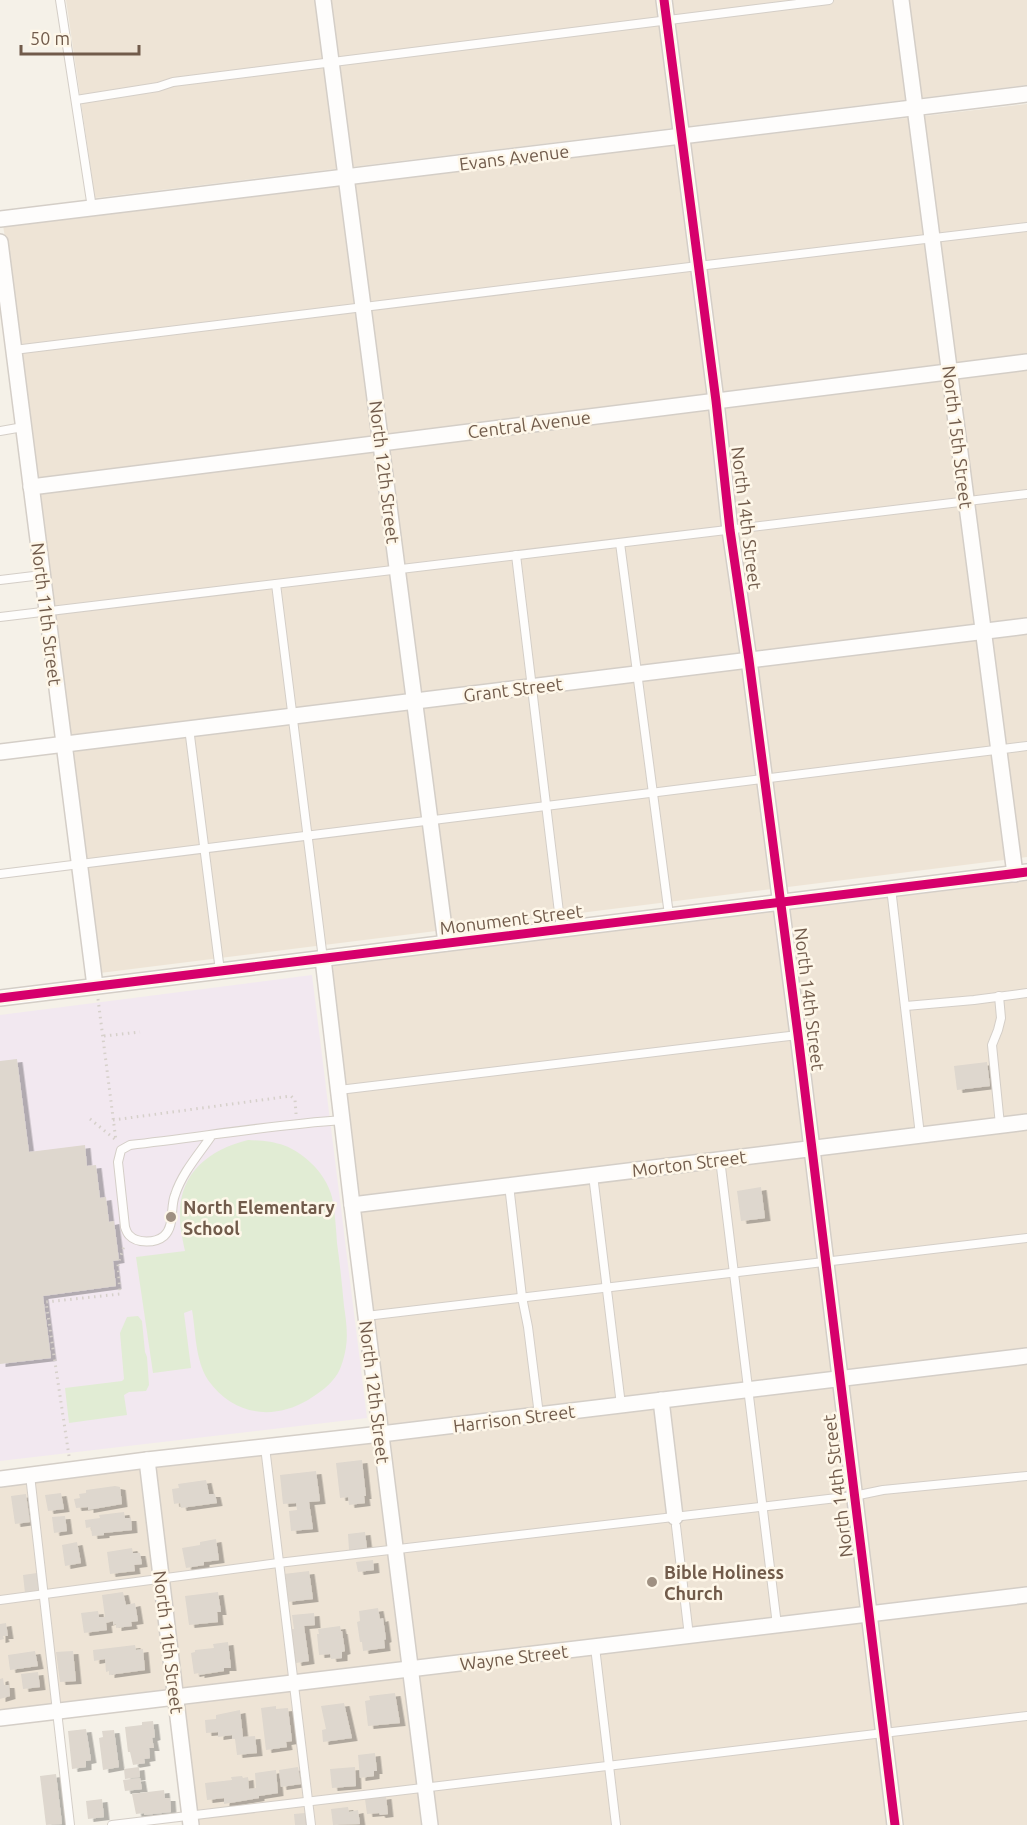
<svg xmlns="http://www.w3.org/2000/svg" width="1027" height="1825" viewBox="0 0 1027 1825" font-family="Ubuntu,sans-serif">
  <defs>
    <filter id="shadow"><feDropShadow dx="5.5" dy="3" stdDeviation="0" flood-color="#0004"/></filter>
  </defs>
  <rect width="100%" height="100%" fill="#f5f1e8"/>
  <g fill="#eee4d6">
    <path d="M66,0H1027V85L95,198Z"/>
    <path d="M1027,104V857L100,973L3,224Z"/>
    <path d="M1027,881V1825H435L329,965Z"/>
    <path d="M378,1440L405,1663L181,1690L154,1467Z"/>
    <path d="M141,1469L167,1690L0,1710V1486Z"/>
    <path d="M403,1677L422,1825H198L183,1705Z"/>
  </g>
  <path fill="#f2e8f0" d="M312,975L367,1418L0,1461V1015Z"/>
  <g fill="#e1ecd4">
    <path d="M248,1140C275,1141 291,1144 311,1163C320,1171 329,1185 332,1197C335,1212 336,1228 337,1243C340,1264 342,1285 344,1306C346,1319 348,1334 346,1347C345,1354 342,1366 338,1373C331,1385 319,1393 308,1400C272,1421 233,1415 208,1380C195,1359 196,1333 192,1310L184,1313L191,1368L153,1373L136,1257L185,1251C183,1241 180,1229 180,1218C178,1174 208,1150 248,1140Z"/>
    <path d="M138,1316L142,1321L145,1352L147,1357L149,1385L146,1391L129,1392L124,1395L127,1415L69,1423L65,1388L122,1381L124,1379L120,1333L127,1317Z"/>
  </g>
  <g fill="#ded7ce" filter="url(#shadow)">
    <path d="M17,1059L29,1152L85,1145L87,1166L96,1165L100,1198L106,1197L109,1222L114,1221L119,1260L113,1261L116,1286L43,1296L51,1358L0,1364V1061Z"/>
    <path d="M987,1062L990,1086L957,1090L954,1066Z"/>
    <path d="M761,1187L765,1218L741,1221L737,1191Z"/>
    <path d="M362,1460L366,1496H364L365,1503L349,1505L348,1497L340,1498L336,1463Z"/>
    <path d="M316,1471L320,1501L309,1502L313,1529L291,1531L289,1511L297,1510L296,1503L283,1504L280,1475Z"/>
    <path d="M206,1480L209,1494H215L217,1503L181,1508L180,1503L174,1504L172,1489L179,1488L178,1484Z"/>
    <path d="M115,1486L120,1487L122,1504L88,1510V1507L76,1508L74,1499L80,1498L79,1494L86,1493V1490Z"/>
    <path d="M61,1493L64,1509L48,1511L45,1495Z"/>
    <path d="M26,1494L30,1522L15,1524L11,1496Z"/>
    <path d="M124,1512L125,1518H131L132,1530L104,1533V1535L92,1536L91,1527L86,1528L85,1520L100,1518L99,1515Z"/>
    <path d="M65,1516L67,1531L54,1533L52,1517Z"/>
    <path d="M365,1532L367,1548L349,1550L348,1534Z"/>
    <path d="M216,1539L219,1560L204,1562V1565L186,1568L182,1548L200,1545V1542Z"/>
    <path d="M77,1542L81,1563L65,1566L62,1545Z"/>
    <path d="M132,1548L133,1553H140L142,1564L134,1565L135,1571L110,1574L107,1552Z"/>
    <path d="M373,1560L374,1570L358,1572L356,1562Z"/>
    <path d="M309,1571L313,1599L287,1602L284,1574Z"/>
    <path d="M37,1573L40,1591L25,1593L23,1575Z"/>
    <path d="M123,1592L126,1605L135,1603L138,1621L131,1622L132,1626L116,1628V1624L113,1625V1621L106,1623L107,1630L84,1633L81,1613L98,1611L99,1617H105L102,1595Z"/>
    <path d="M218,1592L221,1612H217L218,1622L189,1625L185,1596Z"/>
    <path d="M378,1608L380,1619L383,1618L386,1639L384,1640L385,1648L363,1651L362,1642H360L357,1622L360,1621L359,1611Z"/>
    <path d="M314,1613L315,1625L304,1626L309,1661L296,1663L291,1629H294L292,1615Z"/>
    <path d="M6,1623L8,1636H3L4,1639L0,1640V1624Z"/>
    <path d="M340,1626L341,1631H342L345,1651L342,1652V1658L331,1659L330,1654L319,1655L317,1634H319L318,1629Z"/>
    <path d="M228,1642L231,1668H224V1671L199,1675V1673L194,1674L191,1653L195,1652V1650L214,1648L213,1644Z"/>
    <path d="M135,1645L136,1650L143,1649L145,1670L109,1675V1671L106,1672L105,1659L94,1661L93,1650Z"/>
    <path d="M35,1651L38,1666L10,1670L8,1655Z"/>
    <path d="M73,1651L76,1681L60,1682L56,1652Z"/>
    <path d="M38,1672L40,1687L23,1689L21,1674Z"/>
    <path d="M3,1678L4,1685H9L10,1696L0,1699V1679Z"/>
    <path d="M395,1693L400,1723L368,1726L365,1701L370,1700L369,1696Z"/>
    <path d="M344,1703L352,1738L323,1742L322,1730L326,1729L321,1706Z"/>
    <path d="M276,1706V1709L288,1708L292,1741L286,1742L287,1747L266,1750L261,1708Z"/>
    <path d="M240,1710L243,1737L255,1736L257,1753L237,1755L235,1739H232V1735L218,1737V1732L206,1733L205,1720L216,1719V1715Z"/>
    <path d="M153,1721L155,1737L152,1738L154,1748H149L150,1758L144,1759L145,1763L133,1765L130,1752H128L125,1727L142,1725V1722Z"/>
    <path d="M86,1729L91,1760L86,1761V1767L72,1769L68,1731Z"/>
    <path d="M114,1730L119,1767L103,1770L99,1738L103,1737L102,1731Z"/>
    <path d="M375,1753L377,1771H374V1776L360,1778L358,1755Z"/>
    <path d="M139,1767L140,1777L125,1779L124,1769Z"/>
    <path d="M298,1767L301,1784L281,1787L279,1770Z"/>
    <path d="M355,1767L356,1786L332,1788L330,1769Z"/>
    <path d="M276,1770L278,1793L259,1796V1798L224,1804V1798L207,1800L205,1783L232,1780L231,1777L242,1776L243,1778L248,1777L249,1789L256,1788L255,1773Z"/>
    <path d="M56,1774L62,1824L46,1825L40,1776Z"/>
    <path d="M140,1778L142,1789L125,1791L123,1780Z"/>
    <path d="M164,1790L165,1798H170L171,1812L144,1815V1813L136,1814L132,1794Z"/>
    <path d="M386,1796L388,1814L380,1815L379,1813L367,1814L365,1799Z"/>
    <path d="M102,1799L104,1817L88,1819L86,1801Z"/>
    <path d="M348,1807L349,1812L358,1810L360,1824L333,1825L331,1809Z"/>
    <path d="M305,1813L306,1825H295L294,1814Z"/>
  </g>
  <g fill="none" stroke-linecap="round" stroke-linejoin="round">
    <defs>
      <g id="lane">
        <path d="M60,0L92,208"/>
        <path d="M76,100L158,87L173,82L829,0"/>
        <path d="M14,350L698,266L1027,227"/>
        <path d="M0,431L23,427"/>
        <path d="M620,543L669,915"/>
        <path d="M516,555L561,929"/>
        <path d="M0,580L42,575"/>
        <path d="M276,584L323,959"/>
        <path d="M0,617L1027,494"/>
        <path d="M189,728L220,971"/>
        <path d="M0,874L1027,746"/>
        <path d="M891,888L920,1135"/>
        <path d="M999,996L1001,1018L998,1030L992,1045L1000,1125"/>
        <path d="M906,1006L974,1000L1027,993"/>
        <path d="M339,1090L798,1035"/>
        <path d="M212,1135C199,1154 182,1173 175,1195C170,1207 175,1226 164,1236C156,1243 137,1244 129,1235C127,1233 126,1230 125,1227L118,1162L121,1150L130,1145C201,1137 271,1125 342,1120"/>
        <path d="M720,1159L777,1625"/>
        <path d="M593,1175L621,1405"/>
        <path d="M509,1185L522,1297L528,1327L539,1415"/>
        <path d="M366,1316L1027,1238"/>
        <path d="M265,1447L311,1825"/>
        <path d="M30,1475L70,1825"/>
        <path d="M676,1526L689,1636"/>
        <path d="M0,1600L278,1563L854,1496L883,1490L1027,1476"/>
        <path d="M595,1647L616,1825"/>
        <path d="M112,1825L1027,1716"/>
      </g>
      <g id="street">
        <path d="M323,0L446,943"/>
        <path d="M664,0L716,401L730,530L749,660L798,1035L895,1825"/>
        <path d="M901,0L1015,874"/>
        <path d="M0,219L1027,94"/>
        <path d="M0,242L95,986"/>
        <path d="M31,487L1027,362"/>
        <path d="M0,752L1027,626"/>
        <path d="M323,959L352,1205L430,1825"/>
        <path d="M0,998L1027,872"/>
        <path d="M352,1205L1027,1122"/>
        <path d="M661,1400L675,1517"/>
        <path d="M147,1460L191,1825"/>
        <path d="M0,1479L147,1460L381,1434L1027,1356"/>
        <path d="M0,1718L1027,1595"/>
      </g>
    </defs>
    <use href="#lane" stroke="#d4cec7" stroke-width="10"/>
    <use href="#street" stroke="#d4cec7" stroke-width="18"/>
    <g stroke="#d6d0ca" stroke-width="3" stroke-dasharray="1.5 4.5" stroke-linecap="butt">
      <path d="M98,999L116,1141"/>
      <path d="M104,1036L140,1032"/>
      <path d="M90,1119L116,1140"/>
      <path d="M113,1120L291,1096L295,1100L296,1114"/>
      <path d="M69,1456L46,1302L120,1294L118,1264L124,1246"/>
    </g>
    <use href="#lane" stroke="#fefdfc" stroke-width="8"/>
    <use href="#street" stroke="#fefdfc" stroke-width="15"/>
    <defs>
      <g id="cycleway">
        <path d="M664,0L716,401L730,530L749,660L798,1035L895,1825"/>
        <path d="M0,998L1027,872"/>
      </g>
    </defs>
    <use href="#cycleway" stroke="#fef7e9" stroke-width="13"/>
    <use href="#cycleway" stroke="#d6006c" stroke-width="9"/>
  </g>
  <g fill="#9f9082" stroke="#fef7e9" stroke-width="2">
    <circle cx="171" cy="1217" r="6"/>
    <circle cx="652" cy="1582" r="6"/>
  </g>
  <g text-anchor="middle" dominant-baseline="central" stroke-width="5" stroke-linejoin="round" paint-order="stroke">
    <g font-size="18" fill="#715b4b" stroke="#fef7e9">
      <text transform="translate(514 157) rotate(-7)">Evans Avenue</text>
      <text transform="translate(529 424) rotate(-7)">Central Avenue</text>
      <text transform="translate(958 437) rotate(83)">North 15th Street</text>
      <text transform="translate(385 472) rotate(83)">North 12th Street</text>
      <text transform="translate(747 518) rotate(83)">North 14th Street</text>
      <text transform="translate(47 614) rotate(83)">North 11th Street</text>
      <text transform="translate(513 689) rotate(-7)">Grant Street</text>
      <text transform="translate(511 919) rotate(-7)">Monument Street</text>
      <text transform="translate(810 999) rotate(83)">North 14th Street</text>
      <text transform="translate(689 1163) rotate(-7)">Morton Street</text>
      <text transform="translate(375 1392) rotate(83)">North 12th Street</text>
      <text transform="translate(514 1418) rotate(-7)">Harrison Street</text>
      <text transform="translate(837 1486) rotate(-97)">North 14th Street</text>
      <text transform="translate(169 1642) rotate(83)">North 11th Street</text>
      <text transform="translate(514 1657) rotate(-7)">Wayne Street</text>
    </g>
    <g font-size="18" font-weight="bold" fill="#715b4b" stroke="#fef7e9" text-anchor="start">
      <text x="183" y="1207">North Elementary<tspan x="183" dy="21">School</tspan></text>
      <text x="664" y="1572">Bible Holiness<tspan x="664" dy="21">Church</tspan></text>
    </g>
  </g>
  <path d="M21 45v9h118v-9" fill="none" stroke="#715b4b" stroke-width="3"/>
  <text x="30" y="45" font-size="18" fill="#715b4b" stroke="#fef7e9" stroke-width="4.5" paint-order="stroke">50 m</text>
</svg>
